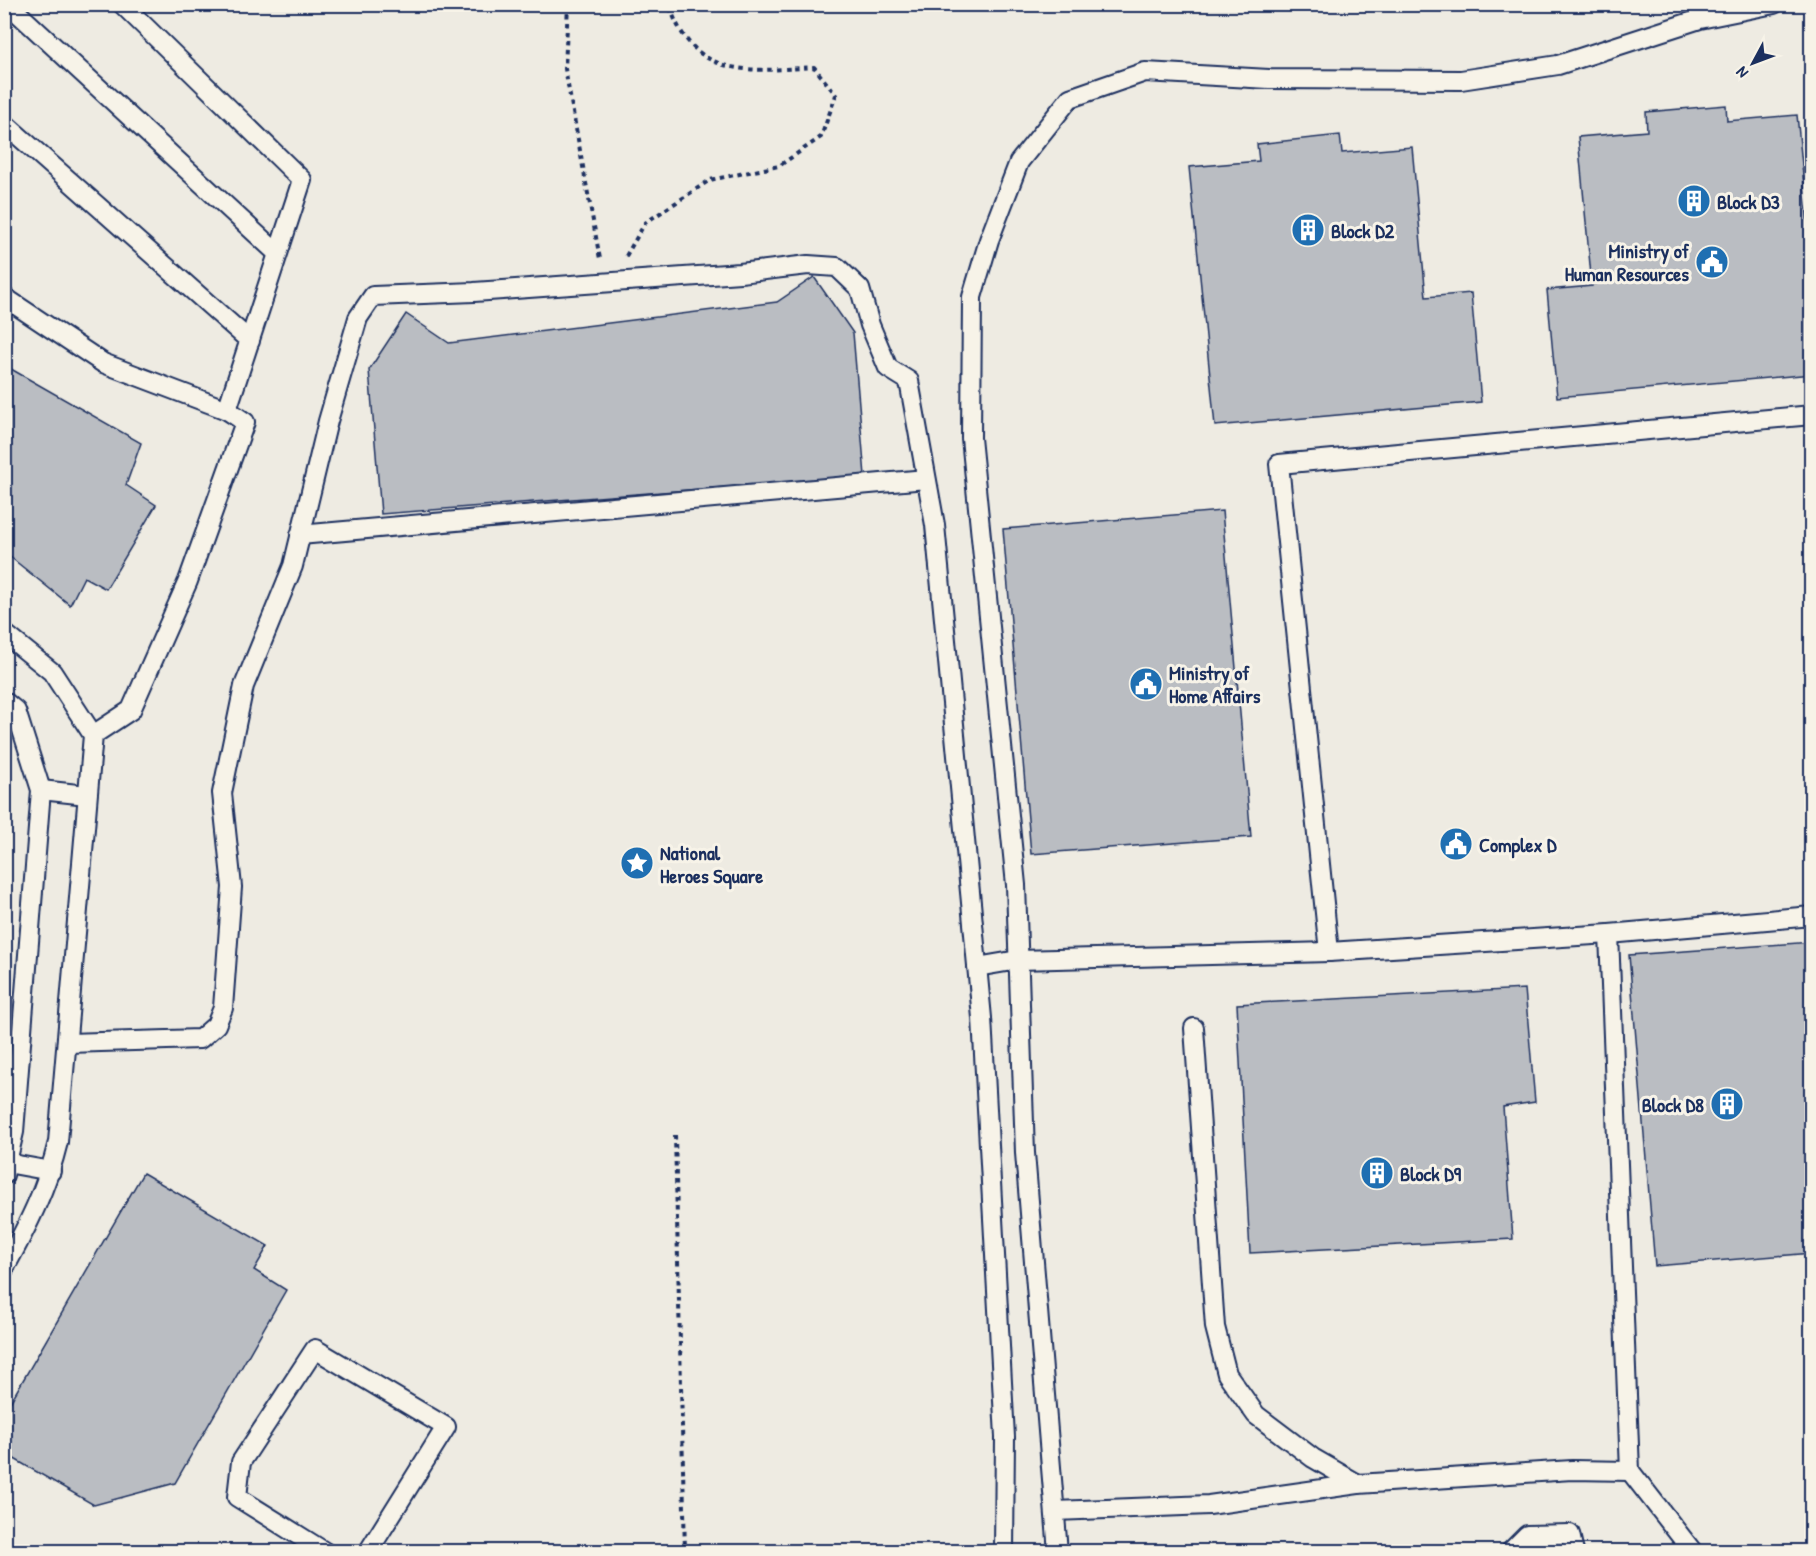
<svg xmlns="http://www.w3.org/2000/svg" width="1816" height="1556" viewBox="0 0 1816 1556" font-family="'Patrick Hand',sans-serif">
  <rect width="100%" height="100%" fill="#eeebe2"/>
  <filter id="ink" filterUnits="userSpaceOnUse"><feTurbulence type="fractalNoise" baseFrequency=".0167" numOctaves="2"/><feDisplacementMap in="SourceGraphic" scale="12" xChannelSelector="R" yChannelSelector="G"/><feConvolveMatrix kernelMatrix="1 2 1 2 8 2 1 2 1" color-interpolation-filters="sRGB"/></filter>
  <g filter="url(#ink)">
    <g fill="#babdc2" stroke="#1b2f5e" stroke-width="1.5">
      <path d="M1726,105L1727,121L1797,115L1812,265V374L1557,397L1547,290L1592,286L1578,137L1647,131L1646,112Z"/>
      <path d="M1340,135L1342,153L1412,147L1426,297L1471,293L1481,402L1215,426L1189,167L1259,161L1257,144Z"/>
      <path d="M814,277L853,333L865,476L381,514L369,370L406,314L449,343L777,302Z"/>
      <path d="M4,365L141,443L126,485L156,505L106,589L84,577L70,605L4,552Z"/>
      <path d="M1222,511L1251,837L1031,854L1003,529Z"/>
      <path d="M1812,942V1253L1655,1266L1629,955Z"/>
      <path d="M1525,989L1535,1102L1503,1107L1513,1239L1250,1253L1237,1004Z"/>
      <path d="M143,1173L268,1246L254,1270L286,1290L175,1483L94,1505L4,1453V1413Z"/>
    </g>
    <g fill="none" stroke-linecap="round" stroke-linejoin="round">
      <defs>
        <g id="lane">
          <path d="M8,4L277,253"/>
          <path d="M122,4L302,180L227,410"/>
          <path d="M4,123L250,341"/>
          <path d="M4,297L103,363L227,410L245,422L188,581L131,710L93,735"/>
          <path d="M1812,415L1279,464L1329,952L1609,934L1812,916"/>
          <path d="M300,535L926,479"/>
          <path d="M4,633L52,672L93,735L58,1142C47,1188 27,1227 4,1269"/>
          <path d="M4,701L16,711L41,790L14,1132L4,1175"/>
          <path d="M41,790L87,795"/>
          <path d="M1609,934L1630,1471L1693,1552"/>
          <path d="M977,967L1018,960L1329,952"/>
          <path d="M1194,1028L1215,1327L1227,1374L1256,1415L1313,1458L1358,1484L1572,1470L1630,1471"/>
          <path d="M68,1043L200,1039L216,1025L223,1008L232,887L222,793L244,686L293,566L328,421L358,318L373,296L474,292L740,273L808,265L837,267L860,289L870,325L888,368L909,381L935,525L982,1018L1005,1437L1004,1552"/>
          <path d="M7,1163L51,1171"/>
          <path d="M1055,1511L1209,1505L1358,1484"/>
          <path d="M325,1552L237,1497L241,1462L315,1349L446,1427L368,1552"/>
          <path d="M1058,1552L1025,1153L1016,885L971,438L972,297L989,240L1019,162L1070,98L1145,72L1269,79L1461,80L1558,65L1700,19L1774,4"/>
          <path d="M1510,1552L1527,1535L1570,1534L1574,1552"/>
        </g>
      </defs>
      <use href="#lane" stroke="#1b2f5e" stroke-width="22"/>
      <g stroke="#1b2f5e" stroke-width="4" stroke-dasharray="4.5 4.5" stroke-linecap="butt">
        <path d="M568,4L565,69L600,259"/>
        <path d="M626,256L645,223L710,180L779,166L821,137L836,95L814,67C748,72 693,79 669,4"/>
        <path d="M675,1135L685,1552"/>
      </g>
      <use href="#lane" stroke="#f7f3e8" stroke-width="18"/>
    </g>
  </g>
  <defs>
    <symbol id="building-disc" viewBox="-11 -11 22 22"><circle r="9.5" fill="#1f6fb2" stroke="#f7f3e8"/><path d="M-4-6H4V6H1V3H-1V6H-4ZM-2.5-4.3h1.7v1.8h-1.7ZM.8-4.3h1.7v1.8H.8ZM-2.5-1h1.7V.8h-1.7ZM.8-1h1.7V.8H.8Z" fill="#fff"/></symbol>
    <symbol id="civic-disc" viewBox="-11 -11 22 22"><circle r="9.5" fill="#1f6fb2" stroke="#f7f3e8"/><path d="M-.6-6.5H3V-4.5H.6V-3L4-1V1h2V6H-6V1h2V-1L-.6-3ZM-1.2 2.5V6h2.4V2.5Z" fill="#fff"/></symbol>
    <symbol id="sight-disc" viewBox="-11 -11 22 22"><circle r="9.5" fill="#1f6fb2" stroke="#f7f3e8"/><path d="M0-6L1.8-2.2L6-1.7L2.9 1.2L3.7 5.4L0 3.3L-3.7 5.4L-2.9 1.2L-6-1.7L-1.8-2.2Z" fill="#fff"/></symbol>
  </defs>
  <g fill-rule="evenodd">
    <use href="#building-disc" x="1675" y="182" width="38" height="38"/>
    <use href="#building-disc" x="1289" y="211" width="38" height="38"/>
    <use href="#civic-disc" x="1693" y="243" width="38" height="38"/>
    <use href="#civic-disc" x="1127" y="665" width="38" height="38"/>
    <use href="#civic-disc" x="1437" y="825" width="38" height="38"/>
    <use href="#sight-disc" x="618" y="844" width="38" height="38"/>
    <use href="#building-disc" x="1708" y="1085" width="38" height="38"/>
    <use href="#building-disc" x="1358" y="1154" width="38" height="38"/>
  </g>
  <g text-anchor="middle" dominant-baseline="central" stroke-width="6" stroke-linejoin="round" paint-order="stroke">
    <g font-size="20" font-weight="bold" fill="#1b2f5e" stroke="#f7f3e8" text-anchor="start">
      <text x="1717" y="201">Block D3</text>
      <text x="1331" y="230">Block D2</text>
      <text x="1689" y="250" text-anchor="end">Ministry of<tspan x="1689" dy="23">Human Resources</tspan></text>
      <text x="1169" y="672">Ministry of<tspan x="1169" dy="23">Home Affairs</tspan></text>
      <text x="1479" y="844">Complex D</text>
      <text x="660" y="852">National<tspan x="660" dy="23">Heroes Square</tspan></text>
      <text x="1704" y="1104" text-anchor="end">Block D8</text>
      <text x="1400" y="1173">Block D9</text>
    </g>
  </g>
  <rect width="1816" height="1556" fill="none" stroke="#f7f3e8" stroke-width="24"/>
  <rect x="12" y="12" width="1792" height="1532" fill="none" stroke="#1b2f5e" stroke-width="2" filter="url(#ink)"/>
  <g transform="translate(1753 63) rotate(229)" stroke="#f7f3e8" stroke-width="4.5" paint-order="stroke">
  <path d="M0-4.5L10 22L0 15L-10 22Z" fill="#1b2f5e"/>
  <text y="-9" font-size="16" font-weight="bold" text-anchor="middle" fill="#1b2f5e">N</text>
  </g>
</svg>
